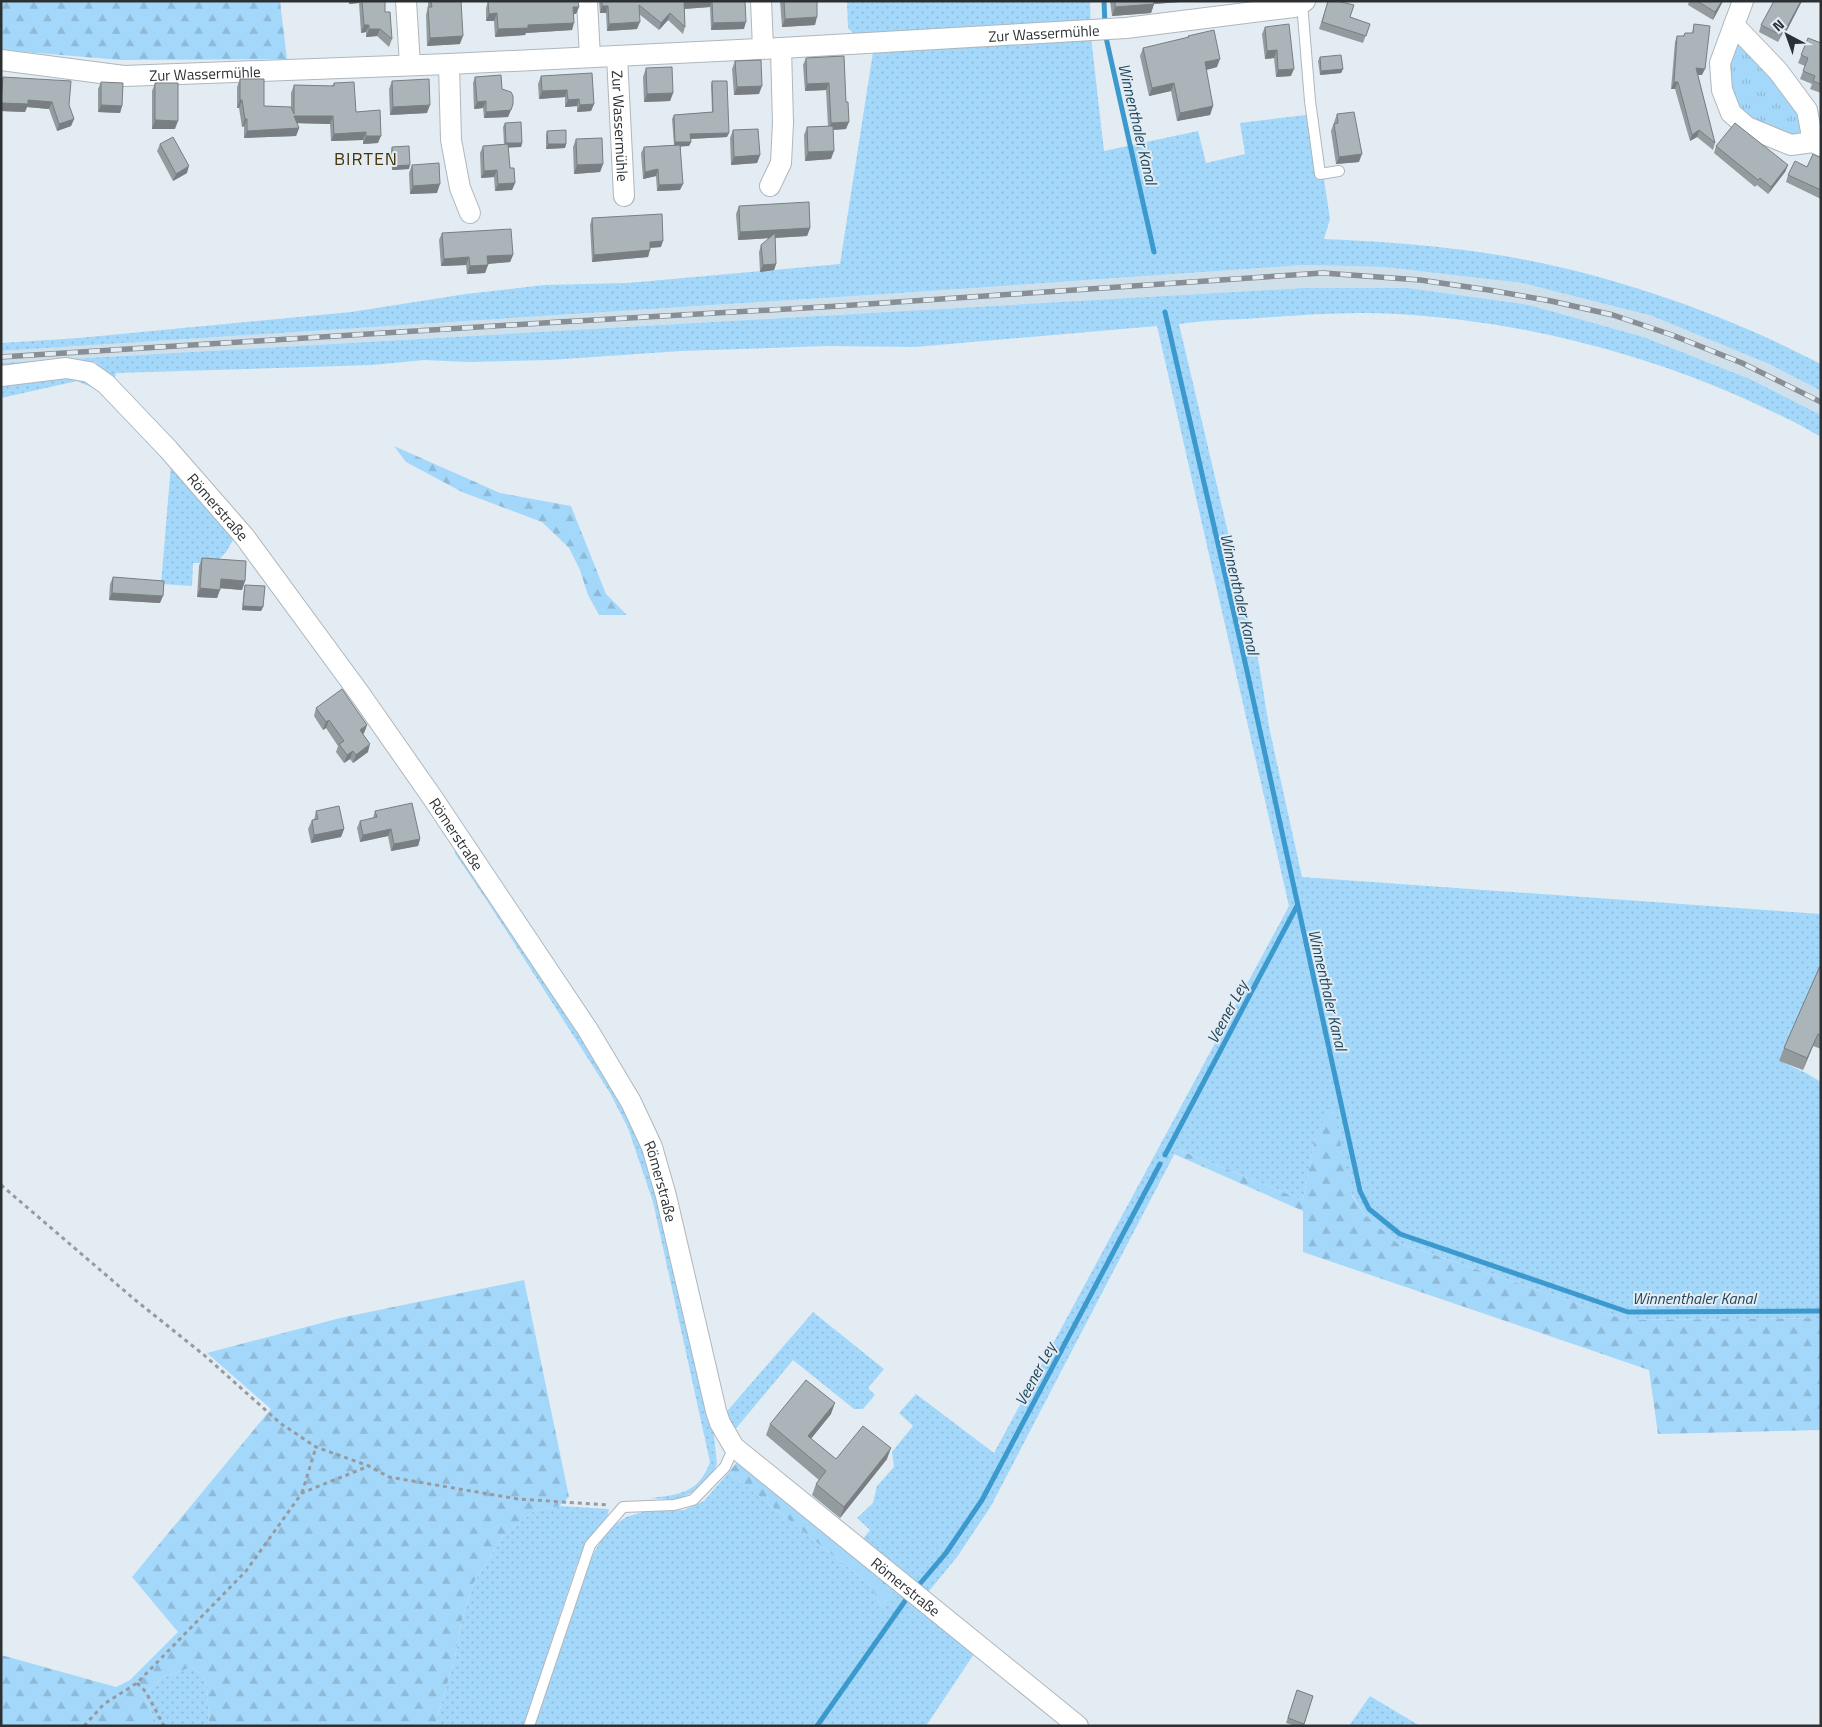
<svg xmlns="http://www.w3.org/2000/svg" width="1822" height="1727" viewBox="0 0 1822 1727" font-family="'Titillium Web',sans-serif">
  <defs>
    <pattern id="grass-dots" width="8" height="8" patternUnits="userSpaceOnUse" patternTransform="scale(1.25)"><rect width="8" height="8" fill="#a4d8fb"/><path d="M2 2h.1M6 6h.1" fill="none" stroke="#8ebad8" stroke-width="1.8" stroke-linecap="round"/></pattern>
    <pattern id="forest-firs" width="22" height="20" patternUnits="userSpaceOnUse" patternTransform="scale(1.25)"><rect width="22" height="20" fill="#a4d8fb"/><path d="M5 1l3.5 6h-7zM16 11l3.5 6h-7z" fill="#8ebad8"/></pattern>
    <pattern id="park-tufts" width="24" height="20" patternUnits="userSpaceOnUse" patternTransform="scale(1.25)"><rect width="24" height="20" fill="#a4d8fb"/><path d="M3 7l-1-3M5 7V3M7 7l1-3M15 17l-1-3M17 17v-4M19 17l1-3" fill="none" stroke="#8ebad8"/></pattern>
  </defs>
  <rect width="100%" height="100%" fill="#e3ecf2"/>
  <path fill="#d0e0eb" d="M1305,265L1384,267L1522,283L1652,316L1769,364L1821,391V415L1750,379L1644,337L1529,305L1303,288L1,363V351L901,293Z"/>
  <g fill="url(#grass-dots)">
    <path d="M847,1H1090L1091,37L1104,151L1198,131L1206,163L1245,154L1240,123L1314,114L1330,219L1324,239C1370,241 1418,244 1464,250C1585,265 1713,308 1821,364V391L1769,364L1652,316L1522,283L1384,267L1305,265L901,293L1,351V343L79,338L351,312L466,294L544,285L628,283L840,264L873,52L848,28Z"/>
    <path d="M1303,288H1407L1529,305L1644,337L1750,379L1821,415V437C1796,422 1769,410 1743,398C1634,350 1516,321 1397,314C1350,311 1304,315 1258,318C1231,320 1204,320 1179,324L1259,664L1269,727L1302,877L1821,914V980L1815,978L1780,1061L1806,1073L1821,1082V1318L1626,1320L1396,1242L1365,1215L1315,1138L1303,1200L1177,1149L991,1506L957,1557L925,1596L860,1543L870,1530L857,1518L873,1503L877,1486L894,1467L892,1452L913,1426L899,1413L916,1394L994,1453L1289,906L1157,326L915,347L827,346L681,351L550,360L468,362L424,360L372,365L116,373L114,382L95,362H69L1,370V363Z"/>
    <path d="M68,374L95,384L103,392L77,381L1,398V383Z"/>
    <path d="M171,465L233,540L226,552L216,563H193L192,586L161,584Z"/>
    <path d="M460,850L564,1005L637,1130L653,1178L713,1426L717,1464L711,1477L697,1490L677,1500L650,1498C679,1495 699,1493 710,1462L653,1202L628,1128L610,1093L491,907L454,852Z"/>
    <path d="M813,1312L884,1369L868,1388L875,1395L863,1409H854L793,1360L733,1432L723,1416Z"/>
    <path d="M729,1472L869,1584L882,1607L894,1589L974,1654L926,1726H533L587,1564L607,1531L626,1517L643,1512L684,1510L704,1501Z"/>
    <path d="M559,1506L609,1509L608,1515L587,1541L576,1567L523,1726H435L455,1657L461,1623L474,1582L504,1535L534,1511Z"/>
    <path d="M192,1667L204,1677L207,1686L209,1726H158L142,1693L148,1690L163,1677Z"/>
    <path d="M1370,1696L1420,1726H1349Z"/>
  </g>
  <g fill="url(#forest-firs)">
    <path d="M1,1H280L287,59L121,60L1,50Z"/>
    <path d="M394,446L500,493L571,506L606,594L627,615H599L588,595L580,570L569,548L542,522L462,492L406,462Z"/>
    <path d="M1332,1103L1352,1196L1365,1215L1396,1242L1626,1320L1821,1318V1430L1658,1434L1649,1370L1303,1252V1211L1174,1154L1177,1149L1303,1200L1315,1138Z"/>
    <path d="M524,1280L569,1497L559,1506L534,1511L504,1535L474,1582L461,1623L455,1657L435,1726H209L207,1686L204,1677L192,1667L163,1677L148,1690L142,1693L158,1726H1V1655L116,1687L130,1680L178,1632L132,1577L271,1409L207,1353L340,1318Z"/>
    <path d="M738,1461L894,1589L882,1607L869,1584L729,1472Z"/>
  </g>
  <path fill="url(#park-tufts)" d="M1737,42L1781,82L1803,122L1800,133L1790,139L1746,119L1729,93V47Z"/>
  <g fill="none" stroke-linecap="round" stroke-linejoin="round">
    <g stroke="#3c99ce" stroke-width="5">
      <path d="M1104,1L1105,25"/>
      <path d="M1105,33L1154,252"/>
      <path d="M1165,312L1245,662L1360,1191L1369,1209L1400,1234L1628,1312L1821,1311"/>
      <path d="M1165,1155L1297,906"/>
      <path d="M918,1586L946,1553L982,1500L1160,1164"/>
      <path d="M817,1726L905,1601"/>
    </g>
    <defs>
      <g id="lane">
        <path d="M1302,3L1310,101L1320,174L1339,171"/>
        <path d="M529,1726L590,1545L623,1507L674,1505L693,1500L725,1467L734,1447"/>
      </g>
      <g id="street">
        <path d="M406,1L410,65"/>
        <path d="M587,1L590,57"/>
        <path d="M761,1L763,48"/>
        <path d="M1743,1L1734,25L1778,71L1807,110L1813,142"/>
        <path d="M1734,25L1720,63L1722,90L1731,113L1747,127L1791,145L1813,142L1821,146"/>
        <path id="s1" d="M617,56L624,196"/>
        <path id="s2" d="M1,60L124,76L449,64L781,48L1126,28L1294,7L1305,1"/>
        <path d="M449,64L451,140L460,188L470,213"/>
        <path d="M770,186L781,163L783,123L781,48"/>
        <path id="s3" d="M1,376L66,368L89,372L106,384L168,449L244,536L360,694L432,797L588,1030L631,1102L652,1147L666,1196L716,1411L720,1423L734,1447L1078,1726"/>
      </g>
    </defs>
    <use href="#lane" stroke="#aeb7bd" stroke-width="12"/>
    <use href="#street" stroke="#aeb7bd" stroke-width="22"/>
    <g stroke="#959ba0" stroke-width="3" stroke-dasharray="4 4" stroke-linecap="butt">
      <path d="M1,1185L134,1299L204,1355L280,1423L316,1447L369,1466L389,1477L518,1499L608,1505"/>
      <path d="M302,1493L316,1447"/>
      <path d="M137,1683L146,1692L164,1726"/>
      <path d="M84,1726L104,1704L137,1683L246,1571L302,1493L369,1466"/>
    </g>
    <use href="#lane" stroke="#fff" stroke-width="10"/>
    <use href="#street" stroke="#fff" stroke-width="20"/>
    <defs>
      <path id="rail" d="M1,357L559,322L839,306L1323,273L1420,280L1489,290L1551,301L1613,315L1672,335L1742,363L1821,402"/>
    </defs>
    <use href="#rail" stroke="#888e93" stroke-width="5.5"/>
    <use href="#rail" stroke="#e3ecf2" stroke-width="4" stroke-dasharray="11" stroke-linecap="butt"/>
  </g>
  <g fill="#939b9f">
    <path d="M349,1H385V12L392,39L389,47L377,36L366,37V32L361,33L359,3L349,4Z"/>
    <path d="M428,1H461L460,44L427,46L426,15L428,7Z"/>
    <path d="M488,1L579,7L576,14H574L572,30L526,33L525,35L495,37L494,21H486V8Z"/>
    <path d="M599,1H745L744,29L711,30L710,7L685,9V27L683,34L668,20L659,30L639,14L637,29L607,31L606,13H600Z"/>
    <path d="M780,1H817L815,25L782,27Z"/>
    <path d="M1110,1H1192L1154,4L1151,13L1112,16Z"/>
    <path d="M1328,1L1350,17L1370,24L1363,43L1319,29Z"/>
    <path d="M1689,1H1723L1713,20L1688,5Z"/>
    <path d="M1774,1H1802L1785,34L1783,33L1778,42L1759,32L1761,25Z"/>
    <path d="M1694,24L1702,75H1698L1715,143L1713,150L1697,137L1690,141L1675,89H1671L1675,42L1677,36H1683L1685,33H1692Z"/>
    <path d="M1265,27L1291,76L1276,77L1274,58L1265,59L1262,34Z"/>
    <path d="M1188,36L1217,67L1206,70L1213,106L1210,115L1177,121L1171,91L1149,96L1140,56L1143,48L1187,38Z"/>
    <path d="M1808,38L1821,43V93L1810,89L1812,84L1800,79L1805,66L1798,63Z"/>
    <path d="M844,56L846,129L833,130L831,159L805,161L804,135L807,127L828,126L826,90L805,91L803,65L806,58Z"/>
    <path d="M1320,57L1343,69L1341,73L1320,75L1318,61Z"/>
    <path d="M735,61L759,94L734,95L732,69Z"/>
    <path d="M646,68L673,93L670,101L644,102L643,77Z"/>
    <path d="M541,76L594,104L591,111L577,112V106L565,107V97L539,99L538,84Z"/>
    <path d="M3,77L69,105L74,119L71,126L57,131L49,109L27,107L25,112L1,111V80Z"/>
    <path d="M475,77L502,89L513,104L508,117L484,118L483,108L474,109L473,83Z"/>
    <path d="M240,79L264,106L291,108V93L294,85L332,86L334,83L378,143L363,144V140L331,141L330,124L297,123L299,128L296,136L244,138V126L242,127L239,108H237V87Z"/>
    <path d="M392,81L427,113L390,115L389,89Z"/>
    <path d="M712,81L727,137L690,139L691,142L689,146H681L680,190L657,191L656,176L643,179L641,153L644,147L674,145L672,119L674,115L712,112L711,85Z"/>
    <path d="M101,82L122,106L120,113L98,112V89Z"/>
    <path d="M155,83L175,129H152V91Z"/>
    <path d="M1337,114L1359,162L1336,164L1331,131Z"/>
    <path d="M505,123L522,143L521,147H508L510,168L515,183L512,190L495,191L494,177L481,178L480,153L483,146L504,144L503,127Z"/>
    <path d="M733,130L760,155L757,163L731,165L730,138Z"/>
    <path d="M547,131L566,144L565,148L546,149V135Z"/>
    <path d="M576,139L603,164L600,172L574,174L573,147Z"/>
    <path d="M160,144L187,173L173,181L157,151Z"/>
    <path d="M1716,146L1788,165L1785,172L1768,194L1757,185L1755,187L1714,153Z"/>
    <path d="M392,147L409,169L392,170L391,151Z"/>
    <path d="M1821,158V199L1786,182L1788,175L1807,167Z"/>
    <path d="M412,165L437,193L410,194L409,173Z"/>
    <path d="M739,206L810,228L807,236L775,238L776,264L774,270L760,272L759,252L761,245L770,238L738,240L736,214Z"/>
    <path d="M592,218L661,247L650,248L648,257L592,262L590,225Z"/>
    <path d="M442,233L513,255L510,262L488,264L485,273L467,274L466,265L441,266L439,240Z"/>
    <path d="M202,558L245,581L242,590L220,588L217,598L197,597L199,566Z"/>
    <path d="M113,577L160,603L109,600L110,584Z"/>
    <path d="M245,585L263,607L261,611L242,610L244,589Z"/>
    <path d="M316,708L367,725L364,733L363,734L368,752L353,763L350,759L344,763L336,752L338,746L326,728L323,730L314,716Z"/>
    <path d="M316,811L344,829L341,837L311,843L308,829L312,820H314Z"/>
    <path d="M375,811L420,839L418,846L391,851L388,836L360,842L357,828L360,821L373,818Z"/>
    <path d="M1821,966V1049L1813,1046L1803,1070L1779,1061L1784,1048Z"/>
    <path d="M831,1414L811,1439L836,1459H887L840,1518L812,1495L816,1484L819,1480L766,1435L770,1424Z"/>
    <path d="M1297,1690L1313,1696L1304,1726H1296L1286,1723Z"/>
  </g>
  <g fill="#787e82">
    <path d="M350,1H360L359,3L349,4Z"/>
    <path d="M694,1H712L710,7L682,9L684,2Z"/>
    <path d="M1151,1H1192L1154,4L1151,13L1112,16L1115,7Z"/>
    <path d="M1722,1H1723L1722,3L1713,20L1715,12Z"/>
    <path d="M1801,1H1802L1785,34L1787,27Z"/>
    <path d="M602,6H608L606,13H600Z"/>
    <path d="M573,7H579L576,14H571Z"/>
    <path d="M497,13L494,21H486L489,14Z"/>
    <path d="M670,13L668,20L659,30L661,23Z"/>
    <path d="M817,17L815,25L782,27L785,19Z"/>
    <path d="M640,22L637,29L607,31L609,24Z"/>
    <path d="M746,22L744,29L711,30L713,23Z"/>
    <path d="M574,23L572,30L526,33L525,35L495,37L498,29L528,25Z"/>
    <path d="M364,25H369L366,32L361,33Z"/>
    <path d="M369,29H380L377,36L366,37Z"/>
    <path d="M463,36L460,44L427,46L430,38Z"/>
    <path d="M1277,50L1274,58L1265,59L1267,51Z"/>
    <path d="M1220,59L1217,67L1202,71L1205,62Z"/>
    <path d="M1696,68L1705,69L1702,75H1694Z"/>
    <path d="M1294,69L1291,76L1276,77L1278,70Z"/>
    <path d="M1343,69L1341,73L1320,75L1321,71Z"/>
    <path d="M1674,82H1678L1675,89H1671Z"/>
    <path d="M829,83L826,90L805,91L807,84Z"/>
    <path d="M1174,83L1171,91L1149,96L1152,88Z"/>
    <path d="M762,86L759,94L734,95L737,87Z"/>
    <path d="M567,90L565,97L539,99L542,91Z"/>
    <path d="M673,93L670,101L644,102L647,94Z"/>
    <path d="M579,99L577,106L565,107L568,100Z"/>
    <path d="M28,100L52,102L49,109L27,107L25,112L1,111V103Z"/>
    <path d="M240,100H242L239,108H237Z"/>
    <path d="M486,101L483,108L474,109L477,102Z"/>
    <path d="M594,104L591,111L577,112L580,105Z"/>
    <path d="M101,105L122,106L120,113L98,112Z"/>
    <path d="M430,105L427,113L390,115L393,107Z"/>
    <path d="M1213,106L1210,115L1177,121L1180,113Z"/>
    <path d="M511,110L508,117L484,118L486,112Z"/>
    <path d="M294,116H333L330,124L291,123Z"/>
    <path d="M74,119L71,126L57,131L59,124Z"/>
    <path d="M245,119H247L244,126L242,127Z"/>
    <path d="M155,120L178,121L175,129H152Z"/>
    <path d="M849,122L846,129L829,130L831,123Z"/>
    <path d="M299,128L296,136L244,138L247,131Z"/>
    <path d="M1699,130L1697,137L1690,141L1692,135Z"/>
    <path d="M366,132L363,140L331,141L334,134Z"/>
    <path d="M729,133L727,137L689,139L690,134Z"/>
    <path d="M366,136H381L378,143L363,144Z"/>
    <path d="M675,142H691L689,146L674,147Z"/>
    <path d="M506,143H522L521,147L505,148Z"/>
    <path d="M548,144H566L565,148L546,149Z"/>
    <path d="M834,151L831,159L805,161L808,152Z"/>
    <path d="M1362,154L1359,162L1336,164L1339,157Z"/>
    <path d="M760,155L757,163L731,165L734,157Z"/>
    <path d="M603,164L600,172L574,174L577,165Z"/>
    <path d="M410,165L409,169L392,170L393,166Z"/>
    <path d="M1788,165L1785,172L1768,194L1771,187Z"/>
    <path d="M189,166L187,173L173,181L176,174Z"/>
    <path d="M658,169L656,176L643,179L645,172Z"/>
    <path d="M497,170L494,177L481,178L484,171Z"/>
    <path d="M515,183L512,190L495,191L498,184Z"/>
    <path d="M440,184L437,193L410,194L413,186Z"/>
    <path d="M683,184L680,190L657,191L659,185Z"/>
    <path d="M810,228L807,236L738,240L740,232Z"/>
    <path d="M663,241L661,247L647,248L650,242Z"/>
    <path d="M650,250L648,257L592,262L594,255Z"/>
    <path d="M513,255L510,262L485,264L487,256Z"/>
    <path d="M469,257L466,265L441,266L444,259Z"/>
    <path d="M776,264L774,270L760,272L763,265Z"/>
    <path d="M488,265L485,273L467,274L470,266Z"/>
    <path d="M221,579L245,581L242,590L218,588Z"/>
    <path d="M200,588L220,590L217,598L197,597Z"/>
    <path d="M112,593L163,596L160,603L109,600Z"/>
    <path d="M243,606L263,607L261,611L242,610Z"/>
    <path d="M329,720L326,728L323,730L326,722Z"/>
    <path d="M367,725L364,733L357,738L360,730Z"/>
    <path d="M370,744L368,752L353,763L356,755Z"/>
    <path d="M353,751L350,759L344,763L347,755Z"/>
    <path d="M344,829L341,837L311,843L314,835Z"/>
    <path d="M391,829L388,836L360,842L363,835Z"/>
    <path d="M420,839L418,846L391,851L394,844Z"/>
    <path d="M1818,1034L1803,1070L1807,1058Z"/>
    <path d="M835,1403L831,1414L804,1447L808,1436Z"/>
    <path d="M891,1448L887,1459L840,1518L844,1507Z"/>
  </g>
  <g fill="#abb4b9" stroke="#787e82">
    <path d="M362,1H385V12H390L392,39L380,29H369V25H364Z"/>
    <path d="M431,1H461L463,36L430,38L428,7H432Z"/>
    <path d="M488,1H578L579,7H573L574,23L528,25V28L498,29L497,13L489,14Z"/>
    <path d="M602,1H694L684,2L685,27L670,13L661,23L639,5L640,22L609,24L608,6H602Z"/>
    <path d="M712,1H745L746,22L713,23Z"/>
    <path d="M784,1H817V17L785,19Z"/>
    <path d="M1115,1H1154V4L1115,7Z"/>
    <path d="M1328,1H1337L1354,5L1350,17L1370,24L1366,36L1322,22Z"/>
    <path d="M1697,1H1722L1715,12Z"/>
    <path d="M1774,1H1801L1787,27L1785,26L1781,35L1761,25Z"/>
    <path d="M1289,24L1294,69L1278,70L1277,50L1267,51L1265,27Z"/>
    <path d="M1694,24L1710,26L1705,69L1696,68L1715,143L1699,130L1692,135L1678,82H1674L1677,36H1684L1685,33H1693Z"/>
    <path d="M1214,30L1220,59L1205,62L1213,106L1180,113L1174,83L1152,88L1143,48L1189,37L1188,36Z"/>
    <path d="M1808,38L1821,43V84L1813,81L1815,76L1803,71L1808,58L1801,55Z"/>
    <path d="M1341,55L1343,69L1321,71L1320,57Z"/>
    <path d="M844,56L846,102H848L849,122L831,123L829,83L807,84L806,58Z"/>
    <path d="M761,60L762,86L737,87L735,61Z"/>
    <path d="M672,67L673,93L647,94L646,68Z"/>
    <path d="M592,73L594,104L580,105L579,99L568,100L567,90L542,91L541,76Z"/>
    <path d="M501,75L502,89L511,92L513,96V104L511,110L486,112V101L477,102L475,77Z"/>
    <path d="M3,77L71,81L69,105L74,119L59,124L52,102L28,100V104L1,103Z"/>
    <path d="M240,79H264V106L291,107L294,114V85L334,86V83L354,82L356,112L380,110L381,136H366V132L334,134L333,116H294L299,128L247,131V119H245L242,100H240Z"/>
    <path d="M429,79L430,105L393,107L392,81Z"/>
    <path d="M712,81H727L729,133L690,134L691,142H675L674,115L713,112Z"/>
    <path d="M101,82L123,83L122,106L101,105Z"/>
    <path d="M155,83H178V121L155,120Z"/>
    <path d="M1354,112L1362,154L1339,157L1334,124L1338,123L1337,114Z"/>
    <path d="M521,122L522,143H506L505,123Z"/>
    <path d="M1735,123L1788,165L1771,187L1760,178L1758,180L1716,146Z"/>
    <path d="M833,126L834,151L808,152L807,127Z"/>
    <path d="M758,129L760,155L734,157L733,130Z"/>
    <path d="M566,130V144H548L547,131Z"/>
    <path d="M173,137L189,166L176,174L160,144Z"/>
    <path d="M602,138L603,164L577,165L576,139Z"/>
    <path d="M508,144L510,168H514L515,183L498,184L497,170L484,171L483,146Z"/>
    <path d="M680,145L683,184L659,185L658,169L645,172L644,147Z"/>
    <path d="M409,146L410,165L393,166L392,147Z"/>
    <path d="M1813,154L1821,158V190L1788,175L1795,161L1807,167Z"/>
    <path d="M439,163L440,184L413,186L412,165Z"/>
    <path d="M809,202L810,228L740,232L739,206Z"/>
    <path d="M662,214L663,241L650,242V250L594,255L592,218Z"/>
    <path d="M511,229L513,255L487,256L488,265L470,266L469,257L444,259L442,233Z"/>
    <path d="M775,233L776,264L763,265L761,245Z"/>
    <path d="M202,558L246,561L245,581L221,579L220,590L200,588Z"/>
    <path d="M113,577L164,581L163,596L112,593Z"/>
    <path d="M245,585L265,586L263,607L243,606Z"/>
    <path d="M342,689L367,725L360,730L370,744L356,755L353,751L347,755L339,744L344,741L329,720L326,722L316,708Z"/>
    <path d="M412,803L420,839L394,844L391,829L363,835L360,821L377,817L375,811Z"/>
    <path d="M339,806L344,829L314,835L312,820L318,819L316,811Z"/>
    <path d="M1820,966H1821V1035L1818,1034L1807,1058L1784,1048Z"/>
    <path d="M806,1380L835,1403L808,1436L836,1459L863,1426L891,1448L844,1507L816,1484L826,1471L770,1424Z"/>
    <path d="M1297,1690L1313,1696L1304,1724L1288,1718Z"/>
  </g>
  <g text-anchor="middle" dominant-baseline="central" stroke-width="4" stroke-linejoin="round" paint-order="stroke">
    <g font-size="15" fill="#2d3033" stroke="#e3ecf2">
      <text stroke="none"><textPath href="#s2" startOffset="1045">Zur Wassermühle</textPath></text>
      <text stroke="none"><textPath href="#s2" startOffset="205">Zur Wassermühle</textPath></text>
      <text stroke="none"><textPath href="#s1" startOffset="70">Zur Wassermühle</textPath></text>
      <text stroke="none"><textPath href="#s3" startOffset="276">Römerstraße</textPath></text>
      <text stroke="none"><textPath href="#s3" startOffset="681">Römerstraße</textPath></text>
      <text stroke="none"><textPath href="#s3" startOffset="1086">Römerstraße</textPath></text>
      <text stroke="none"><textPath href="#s3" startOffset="1584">Römerstraße</textPath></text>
    </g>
    <g font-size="16" font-style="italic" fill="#22485f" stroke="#e3ecf2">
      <text transform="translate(1138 124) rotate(77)">Winnenthaler Kanal</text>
      <text transform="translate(1240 594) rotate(77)">Winnenthaler Kanal</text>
      <text transform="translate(1328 990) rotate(77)">Winnenthaler Kanal</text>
      <text transform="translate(1227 1012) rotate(-62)">Veener Ley</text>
      <text x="1694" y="1298">Winnenthaler Kanal</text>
      <text transform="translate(1035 1374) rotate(-62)">Veener Ley</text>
    </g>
    <g font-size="18" letter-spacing="1" fill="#44340b" stroke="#e3ecf2">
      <text x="366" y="158">BIRTEN</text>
    </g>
  </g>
  <rect width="1822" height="1727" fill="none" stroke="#2d3033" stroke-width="5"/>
  <g transform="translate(1787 35) rotate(319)" stroke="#e3ecf2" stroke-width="4" paint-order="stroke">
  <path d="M0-4L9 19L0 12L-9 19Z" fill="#2d3033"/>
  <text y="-8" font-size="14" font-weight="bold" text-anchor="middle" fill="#2d3033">N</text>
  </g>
</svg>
